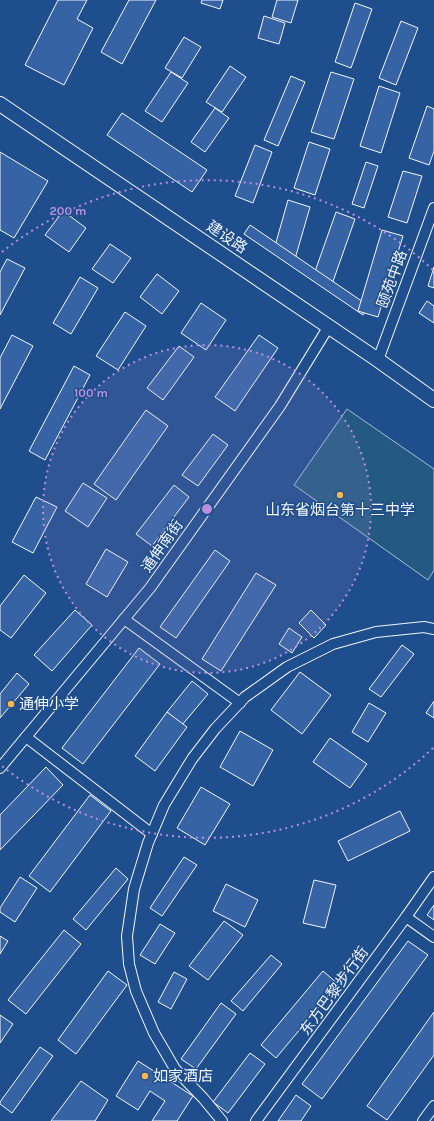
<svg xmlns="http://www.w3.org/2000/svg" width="434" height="1121" viewBox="0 0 434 1121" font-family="Karla,'Noto Sans SC',sans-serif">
  <rect width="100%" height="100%" fill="#1f4e8c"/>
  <path fill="#245a82" stroke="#a8bbd7" d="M347,409L434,469V570L428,580L294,485Z"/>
  <g fill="#3563a3" stroke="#f2f6ff">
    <path d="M58,0H87L77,19L93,28L64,85L25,65Z"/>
    <path d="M129,0H156L122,64L101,52Z"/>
    <path d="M202,0H223L220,9L201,3Z"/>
    <path d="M277,0H298L291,23L272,17Z"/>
    <path d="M355,3L372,9L351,68L335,62Z"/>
    <path d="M264,16L285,23L279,44L258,38Z"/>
    <path d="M401,21L418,28L396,85L379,78Z"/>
    <path d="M184,37L201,47L182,78L165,68Z"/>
    <path d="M230,66L246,77L222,112L206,102Z"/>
    <path d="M171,72L188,83L162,122L145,111Z"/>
    <path d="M331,72L354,79L334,139L311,132Z"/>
    <path d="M291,76L305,82L278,146L264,140Z"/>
    <path d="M379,86L400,93L381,153L360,146Z"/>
    <path d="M427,106L434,109V151L429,165L409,158Z"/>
    <path d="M215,108L229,118L205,152L191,142Z"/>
    <path d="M122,113L207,170L192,192L107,135Z"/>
    <path d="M309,142L330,149L315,195L294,188Z"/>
    <path d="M255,145L272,152L253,203L235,196Z"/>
    <path d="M0,152L48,181L14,238L0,230Z"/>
    <path d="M366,162L378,166L364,208L352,204Z"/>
    <path d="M403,171L422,176L407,223L388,217Z"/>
    <path d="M288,200L310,207L295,259L273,253Z"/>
    <path d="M63,211L86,228L69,252L45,235Z"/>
    <path d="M336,212L355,219L331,287L312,280Z"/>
    <path d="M250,225L369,306L363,315L244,234Z"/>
    <path d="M382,230L403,236L378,317L358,311Z"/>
    <path d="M110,244L131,258L113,283L92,269Z"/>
    <path d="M7,259L25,268L0,315V272Z"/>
    <path d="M434,267V288L428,286Z"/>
    <path d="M157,274L179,291L162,314L140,297Z"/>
    <path d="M80,277L98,288L71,334L53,323Z"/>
    <path d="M427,301L434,306V323L419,313Z"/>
    <path d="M201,303L226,320L206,350L181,333Z"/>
    <path d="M125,312L146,326L118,370L96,356Z"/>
    <path d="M12,335L33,346L0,409V358Z"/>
    <path d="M259,335L278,348L235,411L215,397Z"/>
    <path d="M179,346L194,357L163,400L147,388Z"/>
    <path d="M74,366L90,375L45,460L29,451Z"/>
    <path d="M146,410L168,426L116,500L94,484Z"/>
    <path d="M213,434L228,445L198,486L182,475Z"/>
    <path d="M83,483L107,498L88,527L65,511Z"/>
    <path d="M174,485L189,497L152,546L136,534Z"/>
    <path d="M36,497L57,507L33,553L12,542Z"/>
    <path d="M106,549L128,562L107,597L86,584Z"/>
    <path d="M215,550L230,561L176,638L160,627Z"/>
    <path d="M256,573L276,585L221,671L202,659Z"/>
    <path d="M24,575L46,593L11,638L0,630V606Z"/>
    <path d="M75,610L92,625L52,671L34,655Z"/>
    <path d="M311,610L326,625L314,638L299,623Z"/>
    <path d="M289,628L302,637L292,653L279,644Z"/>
    <path d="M402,645L414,654L381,697L369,689Z"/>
    <path d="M139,648L160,664L83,764L62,748Z"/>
    <path d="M300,672L331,695L302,734L271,710Z"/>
    <path d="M17,673L29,684L0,718V694Z"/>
    <path d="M192,681L208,694L182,725L167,712Z"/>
    <path d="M434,701V718L426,713Z"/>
    <path d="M369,703L386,713L368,742L352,732Z"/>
    <path d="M167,712L187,727L155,771L135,756Z"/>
    <path d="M240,731L273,750L253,786L220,767Z"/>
    <path d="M330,738L367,764L350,788L313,762Z"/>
    <path d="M46,767L63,785L0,850V815Z"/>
    <path d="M201,787L230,804L205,845L177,828Z"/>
    <path d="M90,795L111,811L50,892L29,876Z"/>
    <path d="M400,811L410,831L348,861L338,841Z"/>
    <path d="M184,857L197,865L162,916L150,908Z"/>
    <path d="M116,868L128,879L86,930L73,919Z"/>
    <path d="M20,877L37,888L15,922L0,912V908Z"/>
    <path d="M314,880L336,885L325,928L303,923Z"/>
    <path d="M226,884L258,900L245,927L213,911Z"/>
    <path d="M434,905V920L427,915Z"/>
    <path d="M224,921L243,935L208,980L189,966Z"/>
    <path d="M160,924L175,933L155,964L140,955Z"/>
    <path d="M64,930L81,944L26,1014L8,1000Z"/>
    <path d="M0,936L8,941L0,954Z"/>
    <path d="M408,941L428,955L322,1099L302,1084Z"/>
    <path d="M271,955L282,964L243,1011L231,1001Z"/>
    <path d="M108,971L127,985L76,1054L58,1040Z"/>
    <path d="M323,971L338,984L276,1058L261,1045Z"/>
    <path d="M174,972L187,979L171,1009L158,1002Z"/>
    <path d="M221,1003L236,1014L196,1069L181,1059Z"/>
    <path d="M434,1012V1055L387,1120L367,1106Z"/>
    <path d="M0,1015L13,1024L0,1043Z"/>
    <path d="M40,1047L53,1056L12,1113L0,1104V1102Z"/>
    <path d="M250,1053L265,1064L228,1113L213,1102Z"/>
    <path d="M138,1061L193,1096L177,1121H152L165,1101L150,1091L138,1110L116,1096Z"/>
    <path d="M81,1081L108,1100L95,1121H51Z"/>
    <path d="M296,1095L311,1106L301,1121H278Z"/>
  </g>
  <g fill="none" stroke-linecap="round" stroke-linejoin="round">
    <defs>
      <g id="street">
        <path d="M378,360L434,208"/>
        <path d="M124,619L240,703"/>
        <path d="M26,737L152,834"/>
        <path d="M0,768L150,588L280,406L329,326"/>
        <path d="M406,917L434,937"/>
        <path d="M222,1121L203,1098L175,1069L154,1033L136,991L129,964L127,936L134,889L148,843L164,805L192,759L215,729L245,697L287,667L333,644L376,632L424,627L434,629"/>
        <path d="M256,1121L406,917L434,877"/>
        <path d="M423,1121L434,1106"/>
      </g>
      <path id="secondary" d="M0,104L378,360L434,400"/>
    </defs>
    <use href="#street" stroke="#f2f6ff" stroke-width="12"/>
    <use href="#secondary" stroke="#f2f6ff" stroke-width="16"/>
    <use href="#street" stroke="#1f4e8c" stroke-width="10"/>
    <use href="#secondary" stroke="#1f4e8c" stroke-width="14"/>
  </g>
  <circle cx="207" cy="509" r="164" fill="#b691df" fill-opacity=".12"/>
  <g fill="none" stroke="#b691df" stroke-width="2" stroke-dasharray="2 4">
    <circle cx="207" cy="509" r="164"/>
    <path d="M433 748A329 329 0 0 1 2 766M2 252A329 329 0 0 1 433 270"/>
  </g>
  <g fill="#ffb74d" stroke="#1f4e8c" stroke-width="1.5">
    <circle cx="340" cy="495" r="4"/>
    <circle cx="11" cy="704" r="4"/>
    <circle cx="145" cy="1076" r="4"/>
  </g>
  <g text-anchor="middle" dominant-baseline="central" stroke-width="3" stroke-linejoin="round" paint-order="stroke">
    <g font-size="15" fill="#f2f6ff" stroke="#1f4e8c">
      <text transform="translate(227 237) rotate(34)">建设路</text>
      <text transform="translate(392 279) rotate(-70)">颐苑中路</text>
      <text transform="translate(162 546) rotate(-55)">通伸南街</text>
      <text transform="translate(334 991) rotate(-54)">东方巴黎步行街</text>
    </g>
    <g font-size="15" fill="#f2f6ff" stroke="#1f4e8c" text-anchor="start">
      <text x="340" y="510" text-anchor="middle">山东省烟台第十三中学</text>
      <text x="19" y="704">通伸小学</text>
      <text x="153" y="1076">如家酒店</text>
    </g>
  </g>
  <circle cx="207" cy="509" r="6" fill="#b691df" stroke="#1f4e8c" stroke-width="2"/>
  <g font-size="12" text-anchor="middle" font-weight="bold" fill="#b691df" stroke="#1f4e8c" stroke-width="3" stroke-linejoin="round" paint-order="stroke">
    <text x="68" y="215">200 m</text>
    <text x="91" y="397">100 m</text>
  </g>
</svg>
